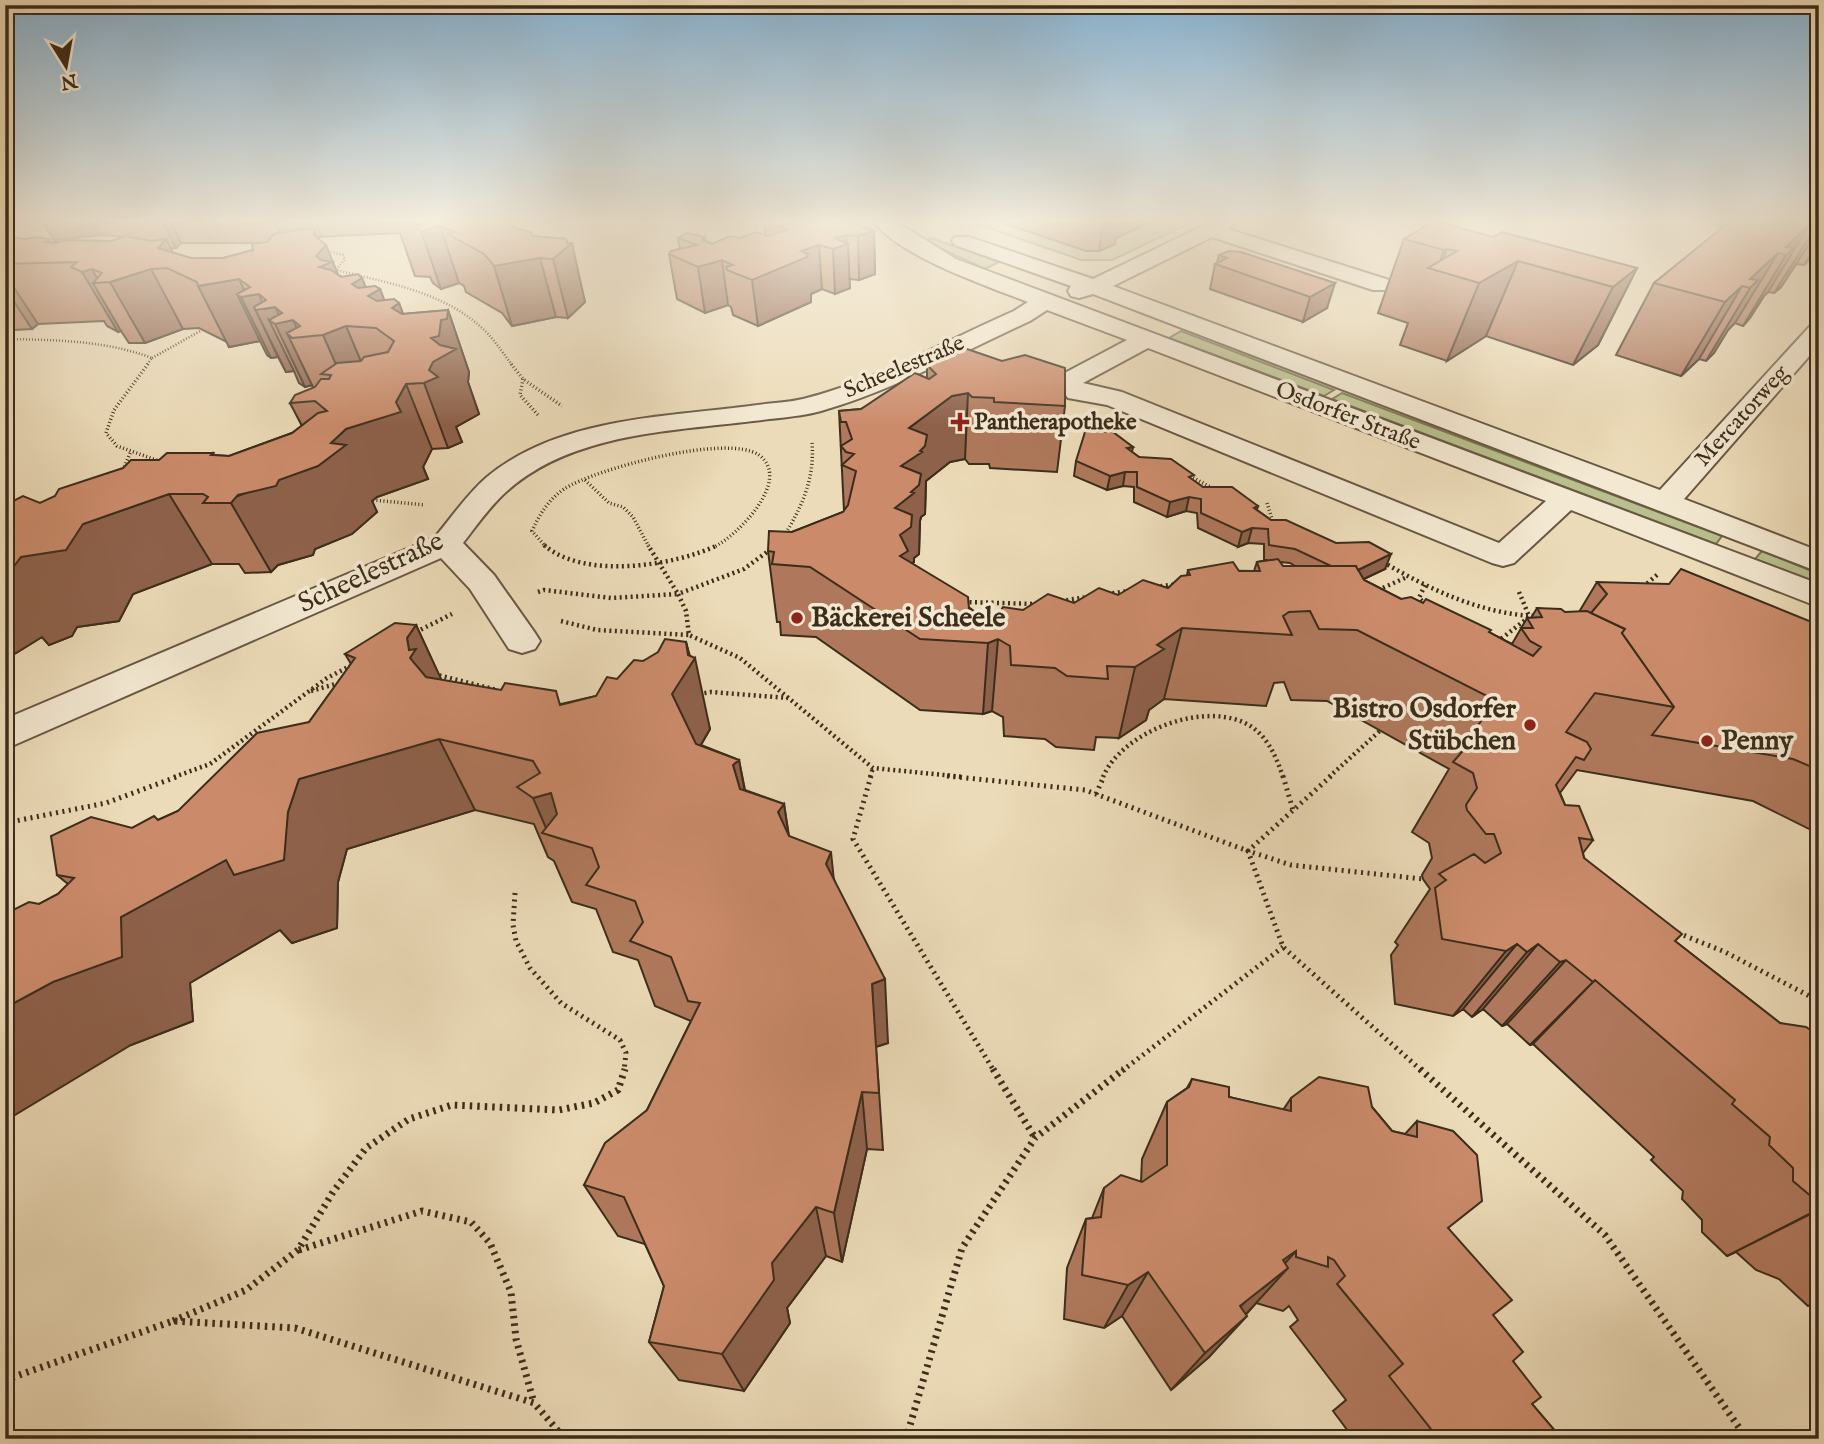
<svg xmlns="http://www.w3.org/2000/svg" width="1824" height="1444" viewBox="0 0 1824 1444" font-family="'IM FELL English',serif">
  <rect width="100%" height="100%" fill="#ecdbb8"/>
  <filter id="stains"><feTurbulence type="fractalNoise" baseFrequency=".00286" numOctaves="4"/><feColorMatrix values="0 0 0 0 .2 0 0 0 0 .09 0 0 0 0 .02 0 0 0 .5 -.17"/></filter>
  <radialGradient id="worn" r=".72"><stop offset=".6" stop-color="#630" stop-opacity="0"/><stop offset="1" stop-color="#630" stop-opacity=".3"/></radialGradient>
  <g fill="#b9c08d" stroke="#7a7654" stroke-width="2">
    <path d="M972,222H1192L1112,260H1081Z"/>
    <path d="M931,238L999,262L985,269L923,240Z"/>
    <path d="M1181,331L1334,390L1324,396L1169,338Z"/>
    <path d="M1342,393L1722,536L1716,544L1332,399Z"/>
    <path d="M1762,551L1819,574V583L1755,559Z"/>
  </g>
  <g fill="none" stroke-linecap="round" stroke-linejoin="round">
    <defs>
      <g id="minor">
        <path d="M874,222H897L956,259L1819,584V607L1571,510L1514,563L1503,566L1492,563L1107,405L1068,398L1055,381L1059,376L1127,340L1047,310L1030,321C962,352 894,390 821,411C799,417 776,418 753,421C672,431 572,433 507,491C490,506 477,525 463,543L494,575L535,633L540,641L535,649L522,653L509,649L470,589L441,558L5,749V719L435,537C452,517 467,494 487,477C558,418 664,417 750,406C768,403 786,403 803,399C876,381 945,341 1014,311L1028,302C987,286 901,257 874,222ZM1148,348L1546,501L1499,543L1122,392L1083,383Z"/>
        <path d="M1211,222H1237L1228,229L1389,280L1392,285L1389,290H1373L1212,237L1113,286L1660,490L1811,325L1819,323V345L1684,499L1819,551V572L1093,294L1079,298L1071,296L1068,291L1071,286L955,245L952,241L955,237H969L1093,279Z"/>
      </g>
    </defs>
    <use href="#minor" stroke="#685842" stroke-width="4"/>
    <g stroke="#3c2d1b" stroke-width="2.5" stroke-dasharray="1 2" stroke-linecap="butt">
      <path d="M5,226L15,222"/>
      <path d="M325,250L343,255L345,259L336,270C389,283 450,293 489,335C498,345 505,356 513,366"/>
      <path d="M5,339C55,340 104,340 152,358L146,366"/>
      <path d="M152,358L202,330"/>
    </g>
    <g stroke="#3c2d1b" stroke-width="3.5" stroke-dasharray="1 2.5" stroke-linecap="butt">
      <path d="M148,364L114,410L106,433L117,446L159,461"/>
      <path d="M511,364L523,379L562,406"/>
      <path d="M523,379L520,395L539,416"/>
      <path d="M123,470L131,451"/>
      <path d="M1190,476L1216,490"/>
      <path d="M585,480L609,503L623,507L633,517L649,547"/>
      <path d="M373,500L425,505"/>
      <path d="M1267,503L1273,522"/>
      <path d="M784,536C802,507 815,478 812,443"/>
      <path d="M546,547L532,531C540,514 548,500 564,489C595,469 727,433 759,455C793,480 737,536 714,547"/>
    </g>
    <g stroke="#3c2d1b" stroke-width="4.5" stroke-dasharray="2 3.5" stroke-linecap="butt">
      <path d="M544,545C584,580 674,566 718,545"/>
      <path d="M771,549L744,569L678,594L686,611L689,635L740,658L873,768L964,777"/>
      <path d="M1383,562C1429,589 1481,614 1535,616"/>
      <path d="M1425,585L1419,598L1426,605"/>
      <path d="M1155,587L1178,584"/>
      <path d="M1643,587L1658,574"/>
      <path d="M1378,590L1407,577"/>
      <path d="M538,592L544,590L611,598L678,594L648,545"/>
      <path d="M1519,592L1529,616"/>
      <path d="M1107,594L1129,591"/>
      <path d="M1061,601L1087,597"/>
      <path d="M964,602L1036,604"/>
      <path d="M561,621L597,630L689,635"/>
      <path d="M416,632L452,614"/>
      <path d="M1497,642L1529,617"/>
      <path d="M434,674L497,690"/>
      <path d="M311,691L339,683"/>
      <path d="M699,694L711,692L788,698"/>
      <path d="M174,777L210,764L327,678L352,665"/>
      <path d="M870,777L873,768"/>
      <path d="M1103,777C1122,731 1208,698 1252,727C1269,739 1277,759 1283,777"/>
      <path d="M1329,777L1382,729"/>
    </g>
    <g stroke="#3c2d1b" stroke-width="5" stroke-dasharray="2 4.5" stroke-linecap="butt">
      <path d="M871,776L853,839L994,1071"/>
      <path d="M947,776L1085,790L1248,851L1283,947L1422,1071"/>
      <path d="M1283,776L1293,810"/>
      <path d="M1331,776L1248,851L1291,865L1423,879"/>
      <path d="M1096,794L1104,776"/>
      <path d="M5,823L106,803L179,776"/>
      <path d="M515,893L513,925L516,941L530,968L561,1003L620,1040L626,1053L624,1071"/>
      <path d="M1678,933L1725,952L1819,1001"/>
      <path d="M1122,1071L1283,947"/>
    </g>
    <g stroke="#3c2d1b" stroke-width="7" stroke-dasharray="2.5 5" stroke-linecap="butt">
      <path d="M993,1069L1035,1138"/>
      <path d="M1420,1069L1605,1235L1747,1439"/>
      <path d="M299,1250L422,1211L471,1222L490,1243L511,1292L516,1339L534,1403"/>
      <path d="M173,1321L246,1290L298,1250L333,1192L366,1148L409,1119L452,1105L559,1110L594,1103L618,1090L625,1069"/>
      <path d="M5,1380L173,1321L295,1328L534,1403L565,1439"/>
      <path d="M906,1439L962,1248L1035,1138L1124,1069"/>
    </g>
    <use href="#minor" fill="#f3e8d1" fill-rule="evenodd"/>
  </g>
  <g fill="#af785c" stroke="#3c2d1b" stroke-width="2" fill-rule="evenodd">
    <path d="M43,222H504L513,228L532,236L566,239L585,302L568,318L556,317L512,326L502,313L466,292L464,286L459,283L441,289L433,283L430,277L415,276L400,233L318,237L338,275L366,287L380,289L384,300L399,303L403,314L448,310L469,372L468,382L479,414L456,427L462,442L448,448L432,449L423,467L428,479L377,497L372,501L377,512L352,534L315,549L313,555L278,565L271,572L245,573L239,564H212L133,594L119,621L77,627L72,636L49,645L42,637L16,653L40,503L159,460L214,455L229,456L292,433L302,426L290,403L313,388L312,385L305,387L299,383L294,371L286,372L278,357L271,358L267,355L260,341L229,347L227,342L199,328L183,329L145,343H129L121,331L118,332L107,326L104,321L38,324L32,329L14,330L12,327L5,329V237L52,242L112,241L125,237L101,235L54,240ZM181,243H260L253,250L223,258H191L173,253L170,248H176Z"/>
    <path d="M764,222H851L874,231L875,274L859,280L849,279L850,288L835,294L822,289L811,294V302L758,326L733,315L731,307L728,305L705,313L677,299L669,254L680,249L678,238L706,241L712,244L740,238L765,236Z"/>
    <path d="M1000,222H1150L1116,238L1115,244L1099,251H1086Z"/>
    <path d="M1712,222H1819V246L1810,259L1804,265L1797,264L1794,267L1781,287L1774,293L1768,292L1764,296L1750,318L1743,326L1735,323L1728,330L1714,353L1706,361L1699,359L1681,376L1616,355L1654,283L1724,227L1711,224Z"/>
    <path d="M1493,237L1637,268L1598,345L1573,365L1486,336L1447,361L1400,345L1408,323L1378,313L1404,239Z"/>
    <path d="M1241,252L1327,308L1303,322L1210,289L1215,264L1217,263L1219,255Z"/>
    <path d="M927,365L1065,406L1057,472L990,468L989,464H969L965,459L950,462L926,481L925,514L921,517L920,521L919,554L914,558V562L912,563L979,615H998L1023,610L1168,588L1187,575L1188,570L1254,571L1257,562L1268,560H1264V544L1248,543L1238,547L1198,528L1197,513L1186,511L1167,517L1134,502V487L1123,486L1107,490L1074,476L1076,461L1133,447L1132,452L1139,457L1192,480L1203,487L1258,506L1257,510L1271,520L1385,569L1364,579V580L1401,599L1490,633L1512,644L1527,618H1531L1537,608L1565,612H1579L1597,582L1819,625V834L1753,801L1577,770L1560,793L1565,805L1593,840L1583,853L1584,858L1675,941L1780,1023L1819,1036V1309L1813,1304L1808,1306L1779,1279L1756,1270L1736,1252L1727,1256L1702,1232V1220L1682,1199L1683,1191L1651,1160L1654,1157L1533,1044L1530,1045L1507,1024L1502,1026L1483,1009L1472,1017L1463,1009L1453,1016L1395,1004L1391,955L1398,945L1395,942L1430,889L1423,879L1422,875L1432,858L1429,843L1412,832L1449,769L1327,701L1291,700L1284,682L1274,683L1266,706L1164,699L1149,710L1146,720L1119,738L1096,737L1094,750L1056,747L1045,739L1004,736L1003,717L992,711L983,714L920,710L816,637L781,635L780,622H777L768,551L792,532L843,512L844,511L839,411L861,409L927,378ZM1280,562L1290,563L1295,566H1283Z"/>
    <path d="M416,625L441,680L561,704L596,696L643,661L686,642L710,729L701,745L739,760L745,790L784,804L789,836L834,879L888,1043L876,1047L883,1150L867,1149L842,1262L826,1256L787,1308L790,1323L744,1391L679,1380L649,1342L664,1286L645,1244L618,1236L584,1185L647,1110L691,1021L655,1006L638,960L613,952L596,909L572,902L554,861L548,857L534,824L475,810L347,849L338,882L337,928L292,943L280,930L190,983L193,1021L131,1045L39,904L58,894L68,884L57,875L132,828L158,820L178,811L309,722L351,664L345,654Z"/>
    <path d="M1192,1079L1229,1097L1283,1110L1291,1098L1372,1107L1392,1131L1405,1134L1417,1121L1449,1229L1493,1315L1532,1404L1562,1439H1354L1333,1411L1346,1400L1290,1327L1298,1320L1289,1306L1283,1311L1256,1303L1209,1357L1171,1390L1122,1316L1104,1328L1064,1319L1067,1268L1086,1219L1092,1218L1104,1188L1141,1182L1142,1159L1167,1102L1187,1088Z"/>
  </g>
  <g fill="#8e614b" stroke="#3c2d1b" stroke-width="2">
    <path d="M43,222H94L101,235L54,240Z"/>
    <path d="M163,222H171L181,243L176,248Z"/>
    <path d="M275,222H316L322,237H318L323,249L326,245L350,304L346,326L373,390L351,399L323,335L316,256L284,243Z"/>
    <path d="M1103,222H1150L1116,238L1115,244L1099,251Z"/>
    <path d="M1819,222V229L1781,287L1774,293Z"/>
    <path d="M1810,224L1768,292L1764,296L1750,318L1743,326L1786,255V247Z"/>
    <path d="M440,226L459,283L441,289L421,231Z"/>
    <path d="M510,227H513L522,261L540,258L556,317L512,326L494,266Z"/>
    <path d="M874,231L875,274L859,280L858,236Z"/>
    <path d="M846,235L847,244H848L850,288L835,294L833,249L835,238Z"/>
    <path d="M705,237L709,264L722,260L728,305L705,313L698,267L703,240Z"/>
    <path d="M166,239L185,276L158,248Z"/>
    <path d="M1819,242V246L1810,259L1804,265Z"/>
    <path d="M572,243L585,302L568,318L553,259Z"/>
    <path d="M819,245L822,289L811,294V302L758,326L752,280L801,251Z"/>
    <path d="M1447,249L1439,271H1437L1444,250Z"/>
    <path d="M1778,253L1735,323L1728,330L1714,353L1706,361L1750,288V279Z"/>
    <path d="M1518,261L1486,336L1447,361L1479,283Z"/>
    <path d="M1637,268L1598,345L1573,365L1613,287Z"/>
    <path d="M92,269L99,282L93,283L121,331L118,332L82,272Z"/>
    <path d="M151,269L183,329L145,343L110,282Z"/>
    <path d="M5,274L38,324L32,329L5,288Z"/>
    <path d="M362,278L369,295L380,289L404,351L394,341L352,284Z"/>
    <path d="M239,279L247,296L259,294L265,309L275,307L283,322L293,320L301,337L287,333L312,385L305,387L275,324L269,320L294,371L286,372L254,307L278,357L271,358L241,297L237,294L260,341L229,347L198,286Z"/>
    <path d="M1335,283L1327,308L1303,322L1310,297Z"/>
    <path d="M1742,286L1699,359L1681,376L1725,302Z"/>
    <path d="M399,303L422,365L392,308Z"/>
    <path d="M448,310L469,372L468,382L479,414L456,427L462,442L448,448L424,383L429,370L431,338Z"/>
    <path d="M5,317L12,327L5,329Z"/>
    <path d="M406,384L432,449L423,467L428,479L377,497L372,501L377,512L352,534L315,549L313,555L278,565L271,572L231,503L211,455L213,453L238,496L279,480L331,443L346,429L396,402Z"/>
    <path d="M968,393L965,459L950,462L926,481L925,514L921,517L920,521L919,554L914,558V562L912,563L908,622L895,508L909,428L952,396Z"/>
    <path d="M1125,472L1123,486L1107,490L1110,476Z"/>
    <path d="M169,494L212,564L133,594L119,621L77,627L72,636L49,645L42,637L16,653L5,654V569L21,557L83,524Z"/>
    <path d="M1189,497L1186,511L1167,517L1170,502Z"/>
    <path d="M1252,528L1248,543L1238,547L1242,532Z"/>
    <path d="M1391,554L1385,569L1342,589L1348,575Z"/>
    <path d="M416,625L449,696L444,706L410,658L407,638Z"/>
    <path d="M1182,628L1164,699L1149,710L1146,720L1119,738L1135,667L1157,645Z"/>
    <path d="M998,639L992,711L983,714L988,643Z"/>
    <path d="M686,642L691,664L695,658L710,729L689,765L672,694L688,655Z"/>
    <path d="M439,739L475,810L347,849L338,882L337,928L292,943L280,930L190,983L193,1021L131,1045L5,1121V1008L121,917L288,812L299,779Z"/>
    <path d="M739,760L752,831L733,765Z"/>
    <path d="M551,793L571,842L549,835L533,798Z"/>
    <path d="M784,804L794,873L778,812Z"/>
    <path d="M831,852L838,920L826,864Z"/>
    <path d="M1517,944L1463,1009L1453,1016L1506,951Z"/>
    <path d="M1538,944L1483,1009L1472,1017L1527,952Z"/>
    <path d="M1566,960L1507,1024L1502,1026L1560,962Z"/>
    <path d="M885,979L888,1043L875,1047L872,984Z"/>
    <path d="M1595,980L1533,1044L1530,1045Z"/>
    <path d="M862,1092L867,1149L842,1262L834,1213Z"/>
    <path d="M816,1207L826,1256L787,1308L790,1323L744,1391L722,1354L772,1263Z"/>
    <path d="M1819,1209V1210L1727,1256Z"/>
    <path d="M1296,1251L1262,1289L1288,1268L1247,1313L1204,1347L1283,1260Z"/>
    <path d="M1148,1272L1122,1316L1104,1328L1128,1285Z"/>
    <path d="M1247,1316L1209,1357L1171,1390L1205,1353Z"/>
  </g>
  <g fill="#cb8b6b" stroke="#3c2d1b" stroke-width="2">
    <path d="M416,222H504L513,227H510L531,232L532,236L566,239L567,243H572L553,259L540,258L494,266L484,254L448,234L454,232L440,226L421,231L413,226L419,224Z"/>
    <path d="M793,222H851L874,231L858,236L846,235L835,238L848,244L833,249L819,245L801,251L808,254L807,257L752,280L727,270L726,267L733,265L722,260L698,267L669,254L671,251L697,245L678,238L687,233L705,237L703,240L712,244L730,236L740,238L756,232L767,236L787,230L781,227Z"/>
    <path d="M1433,222H1440L1493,237L1502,232L1637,268L1613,287L1518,261L1479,283L1428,268L1457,251L1447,249L1444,250L1404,239Z"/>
    <path d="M1729,222H1819V223L1817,225L1810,224L1786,247L1793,248L1786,255L1778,253L1750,279L1758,280L1750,288L1742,286L1725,302L1654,283Z"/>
    <path d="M304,229L315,230L314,235L326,245L316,256L321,260L332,262L319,267L331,270L341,277L358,274L362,278L352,284L358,288L375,286L380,289L368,296L377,301L394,299L399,303L392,308L402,314L448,310L447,319L441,320L439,336L431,338L440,345L456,349L433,362L429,370L438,377L424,383L406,384L396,402L401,412L346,429L331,443L346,445L318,466L279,480L276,486L238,495L231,503H203L208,497L203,494H169L83,524L66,550L21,557L15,565L5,569V505L23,496L40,503L55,496L59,489L123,468L131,460H159L167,453H213L211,455L229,456L292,433L318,413L327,411L315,401L290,403L295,395L315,387L321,379H329L331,375L321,374L337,363L361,361L364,357L388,352L394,341L376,328L346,326L323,335L292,338L287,333L300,326L293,320L275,324L269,320L282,313L275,307L256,310L254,307L266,300L259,294L241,297L237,294L250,287L239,279L198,286L197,282L167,268L151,269L110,282L93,283L102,273L92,269L82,272L71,267L77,262L5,264V237L27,239L35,237L50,239L45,242L56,243L66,240L112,241L125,236L151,241L166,239L158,248L191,258H223L253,250L252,244L267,242L274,234Z"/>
    <path d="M1229,251L1241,252L1335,283L1310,297L1215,264L1227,258L1219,255Z"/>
    <path d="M964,348L1002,361L1025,355L1065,368V406L994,402V398L972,397L968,393L952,396L909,428L927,435L925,446L920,451L922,452L901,466L921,474L919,485L911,492L914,493L895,508L912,515L911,527L900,535L908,551L900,556L968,597L969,609L979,615H998L1003,607L1023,610L1048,594L1074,603L1099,588L1118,595L1143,580L1168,588L1181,576L1190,575L1188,570L1233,562L1239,571H1260L1257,562L1278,559L1283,566H1356L1364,580L1401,599L1411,597L1423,603L1426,599L1491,630L1489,632L1533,656L1541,647L1530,641L1521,628H1533L1527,618L1542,617L1537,608L1561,609L1565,612L1587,611L1625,629L1622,633L1674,707L1595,693L1566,732L1587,742L1591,749L1584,760L1576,757L1556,785L1565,805L1579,806L1593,840L1579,838L1584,858L1682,934L1675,941L1780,1023L1806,1027L1819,1036V1203L1793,1181V1168L1769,1145L1770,1137L1732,1104L1735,1100L1595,980L1593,982L1566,960L1560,962L1538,944L1527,952L1517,944L1506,951L1442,939L1435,888L1446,880L1439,874L1474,854L1485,863L1501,853L1494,834H1486L1467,810L1466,805L1477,788L1473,773L1453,762L1476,736L1471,734L1497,701L1357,630L1319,629L1310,611L1289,612L1283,616L1292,635L1182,628L1157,645L1164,649L1135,667L1107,666L1108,679L1067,676L1055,668L1011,665L1010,646L998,639L988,643L920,639L810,567L772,564L774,552L768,551L769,531L792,532L843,512L848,505L856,471L842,465L854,454L846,452L841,446L852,439L846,422H841L839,411L861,409L915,373L929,379L936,374L927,365L946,352Z"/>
    <path d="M1085,432H1113L1133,447L1127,448L1139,457L1171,459L1194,475L1189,477L1203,487H1232L1258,506L1254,508L1271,520H1286L1336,543L1369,542L1391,554L1358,570L1356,566H1331L1295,549L1269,545L1268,529L1252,528L1242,532L1201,513V499L1189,497L1170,502L1137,487V472H1125L1110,476L1076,461Z"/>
    <path d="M1681,569L1819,625V770L1793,759L1652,735L1674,707L1622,633L1625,629L1591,613L1607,594L1597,582L1669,584Z"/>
    <path d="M395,623L416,625L407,638L409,650L416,649L410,658L426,677L501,690L505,683L556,691L560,705L596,696L607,677L617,679L634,660L643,661L658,652L665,639L686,642L688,655L695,658L672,694L696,744L739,760L733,765L740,789L784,804L778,812L789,836L831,852L826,864L885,979L872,984L879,1093L862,1092L834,1213L816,1207L772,1263L774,1280L722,1354L649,1342L664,1286L624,1197L584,1185L605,1143L647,1110L700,1003L688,1001L671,957L630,941L643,922L635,901L586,885L599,867L592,848L542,833L557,814L551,793L533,798L517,787L540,773L533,761L439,739L299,779L288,812L284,860L234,875L226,860L121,917L122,957L53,982L5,1008V914L29,902L39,904L58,894L74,878L57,875L51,836L91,817L132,828L154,816L158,820L178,811L257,733L309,722L355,658L345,654Z"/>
    <path d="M1319,1077L1368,1087L1372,1107L1392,1131L1417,1137V1121L1453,1131L1477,1155L1482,1201L1448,1228L1512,1300L1493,1315L1523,1352L1513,1361L1541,1397L1532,1404L1562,1439H1428L1434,1433L1389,1376L1403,1364L1337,1284L1345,1276L1334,1260L1328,1257V1267L1296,1257V1251L1283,1260L1288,1268L1240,1306L1247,1316L1205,1353L1148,1272L1128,1285L1082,1275L1086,1219L1101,1217L1104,1188L1121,1175L1142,1182L1167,1165V1102L1189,1087L1192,1079L1229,1087V1097L1291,1111V1098Z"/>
  </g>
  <linearGradient id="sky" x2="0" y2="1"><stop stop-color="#8ab6d6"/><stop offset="0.52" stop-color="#f6efdf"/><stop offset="1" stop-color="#f6efdf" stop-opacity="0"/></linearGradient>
  <rect width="1824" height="425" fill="url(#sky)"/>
  <g fill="#8f2418" stroke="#f3e8d1" stroke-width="2.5">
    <path d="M956.5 411.5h7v7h7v7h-7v7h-7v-7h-7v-7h7z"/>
    <circle cx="797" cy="618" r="7"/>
    <circle cx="1530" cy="725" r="7"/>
    <circle cx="1707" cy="741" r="7"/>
  </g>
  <g text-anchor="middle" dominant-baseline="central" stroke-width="7" stroke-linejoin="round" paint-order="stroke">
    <g font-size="23" fill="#3c2d1b" stroke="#f3e8d1">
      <text transform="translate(904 367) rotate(-23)">Scheelestraße</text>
      <text transform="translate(1348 416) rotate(21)">Osdorfer Straße</text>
      <text transform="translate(1742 416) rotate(-48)">Mercatorweg</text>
    </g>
    <g font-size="23" font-weight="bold" fill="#3c2d1b" stroke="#f3e8d1" text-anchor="start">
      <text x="974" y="422">Pantherapotheke</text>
    </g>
    <g font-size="28" fill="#3c2d1b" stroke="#f3e8d1">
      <text transform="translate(371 573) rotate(-25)">Scheelestraße</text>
    </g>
    <g font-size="28" font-weight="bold" fill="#3c2d1b" stroke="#f3e8d1" text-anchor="start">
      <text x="811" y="618">Bäckerei Scheele</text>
      <text x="1516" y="709" text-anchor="end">Bistro Osdorfer<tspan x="1516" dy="32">Stübchen</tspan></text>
      <text x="1721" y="741">Penny</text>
    </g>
  </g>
  <rect width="1824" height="1444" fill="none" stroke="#ecdbb8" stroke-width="28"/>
  <rect x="7" y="7" width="1810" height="1430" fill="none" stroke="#3c2d1b" stroke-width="3.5"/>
  <rect x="14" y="14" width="1796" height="1416" fill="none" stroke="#3c2d1b" stroke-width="2"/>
  <g transform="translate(66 66) rotate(169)" stroke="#f3e8d1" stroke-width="5" paint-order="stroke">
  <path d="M0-5L12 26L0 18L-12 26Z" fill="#3c2d1b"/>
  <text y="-10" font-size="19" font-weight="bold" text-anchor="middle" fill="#3c2d1b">N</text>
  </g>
  <rect width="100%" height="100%" filter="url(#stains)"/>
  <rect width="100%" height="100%" fill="url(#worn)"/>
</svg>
